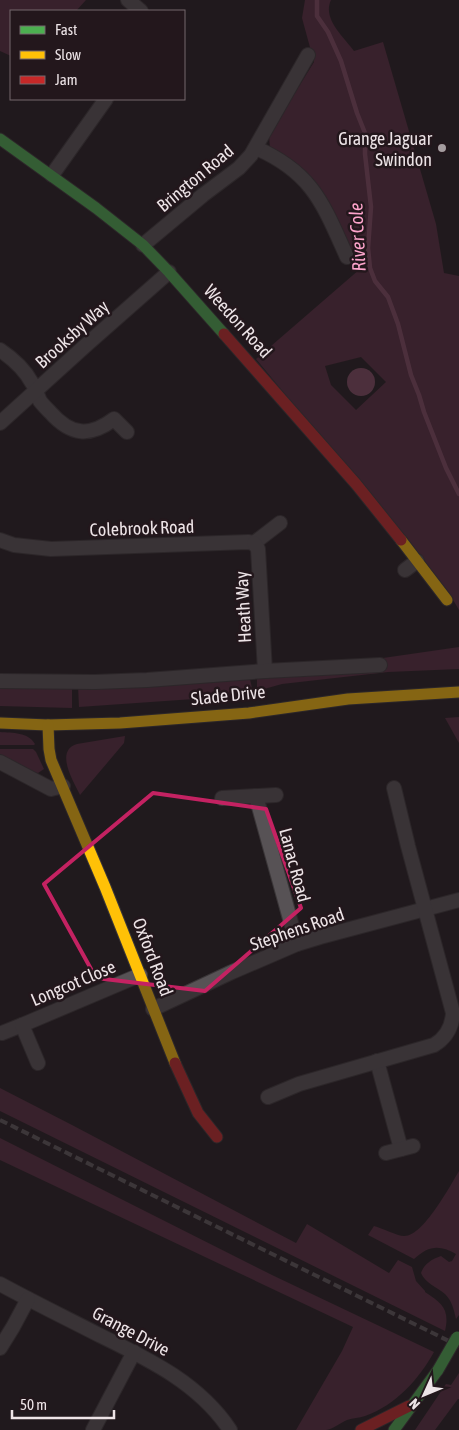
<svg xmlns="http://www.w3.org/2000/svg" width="459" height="1430" viewBox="0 0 459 1430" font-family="'Asap Condensed',sans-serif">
  <rect width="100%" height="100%" fill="#201a1d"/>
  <g fill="#542a3e" fill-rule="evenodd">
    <path d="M0,0H86L76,11H11V56L0,51Z"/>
    <path d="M305,0H331C322,19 344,37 354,51L383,42L436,224L444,273L459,276V610L449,593L256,359L360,269L337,225L270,149L269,135L314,62L302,18ZM361,357L386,382L356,410L331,385L325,366Z"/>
    <path d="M459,647V669L388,672L282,684L257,691V678L381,667L383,658Z"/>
    <path d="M250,679L253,693L237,696L79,707L78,686Z"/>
    <path d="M0,686L72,687V708L0,706Z"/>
    <path d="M459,717V743L445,718Z"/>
    <path d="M0,732C13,733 28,732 35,744L34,745H0Z"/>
    <path d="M125,736L124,743L80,795C74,782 54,751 77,744Z"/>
    <path d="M0,749H33L36,752L44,769L38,773L33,772L0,754Z"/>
    <path d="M0,1088L72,1125L296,1243L307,1224L389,1273L398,1260L412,1267L416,1281L425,1291V1292C442,1303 450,1309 445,1331L0,1111Z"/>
    <path d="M0,1138L272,1275L434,1352C419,1379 396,1405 365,1416C359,1418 353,1418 347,1420C340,1423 333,1429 326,1430C317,1430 306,1430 296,1430L342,1351L353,1327L0,1160Z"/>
    <path d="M459,1171V1315L456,1319C454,1310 452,1301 445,1294C437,1287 425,1283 421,1273C424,1264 432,1259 441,1256L449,1262L452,1261L456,1254C439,1244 428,1246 414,1259L368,1235L374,1226C382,1228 397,1236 404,1236C423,1237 450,1186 459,1171Z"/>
    <path d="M459,1373V1399H458L435,1430H415L446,1384L451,1385Z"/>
  </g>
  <circle fill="#804b63" cx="361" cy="382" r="14"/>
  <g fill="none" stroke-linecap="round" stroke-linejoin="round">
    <path stroke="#804b63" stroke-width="4.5" d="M317,0V16L328,32L341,61L357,113L365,133V154L371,207L368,248L370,268L375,281L388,297L398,324L411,375L419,395L424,412L446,468L459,494"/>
    <defs>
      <g id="street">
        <path d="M128,0L141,11"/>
        <path d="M256,148C313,173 323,204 347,257"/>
        <path d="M52,175L106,99"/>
        <path d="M143,245L203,195L239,168L251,155L308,55"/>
        <path d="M0,350C12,358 25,370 32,383C36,388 37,395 40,401C43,405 47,409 50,412C71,436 90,437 114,419L127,432"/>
        <path d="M0,423L85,346L169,272"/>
        <path d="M0,540L14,545L51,549L248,542L254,543L280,523"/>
        <path d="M254,543L258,549L265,671"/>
        <path d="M405,570L417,561"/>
        <path d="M0,681L95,682L147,680L265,671L380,665"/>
        <path d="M0,762L51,789L63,786"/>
        <path d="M256,796L297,944"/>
        <path d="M222,798L276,795"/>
        <path d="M153,1009L232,972L297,944L320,937L459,900"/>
        <path d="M2,1033L22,1025"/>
        <path d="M377,1061L401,1149"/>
        <path d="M38,1063L22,1025L140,975"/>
        <path d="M268,1097L299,1084L434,1045C446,1038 452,1028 453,1013L408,846L394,788"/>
        <path d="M386,1153L413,1146"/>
        <path d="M0,1284C33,1302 66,1318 99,1335C148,1359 199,1383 230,1430"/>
        <path d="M0,1348L13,1327L28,1299"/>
        <path d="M93,1430L134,1352"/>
      </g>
      <g id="fast">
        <path d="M0,139L96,208L143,245L169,272L224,334"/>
        <path d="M394,1430L438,1370"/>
      </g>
      <g id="slow">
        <path d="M401,540L447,600"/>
        <path d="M0,723L48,725L120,723L249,713L348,699L459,692"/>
        <path d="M48,725L49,749L51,760L105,887L175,1063"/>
      </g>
      <g id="jam">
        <path d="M224,334L356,484L401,540"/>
        <path d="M175,1063L198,1113L217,1137"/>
        <path d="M361,1430L409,1406"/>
      </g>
    </defs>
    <use href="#street" stroke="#3a3638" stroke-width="16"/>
    <use href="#fast" stroke="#3a3638" stroke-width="13"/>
    <use href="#slow" stroke="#3a3638" stroke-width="13"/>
    <use href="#jam" stroke="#3a3638" stroke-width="13"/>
    <use href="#street" stroke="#575255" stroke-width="14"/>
    <use href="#fast" stroke="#4caf50" stroke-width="11"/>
    <use href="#slow" stroke="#ffc107" stroke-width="11"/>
    <use href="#jam" stroke="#c62828" stroke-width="11"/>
    <path stroke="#5d595b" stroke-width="4" stroke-dasharray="8 4" stroke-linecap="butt" d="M0,1120L459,1346"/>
    <defs>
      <path id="fast-bridge" d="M438,1370L457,1337"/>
    </defs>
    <use href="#fast-bridge" stroke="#3a3638" stroke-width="13" stroke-linecap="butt"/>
    <use href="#fast-bridge" stroke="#4caf50" stroke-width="11"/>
  </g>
  <path d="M0 0H459V1430H0ZM153,793L266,809L301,908L205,991L96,978L44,884Z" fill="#201a1d" fill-opacity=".55" fill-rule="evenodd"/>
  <path fill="none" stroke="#c42262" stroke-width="4" stroke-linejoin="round" d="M153,793L266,809L301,908L205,991L96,978L44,884Z"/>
  <circle fill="#a59da0" stroke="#23171c" stroke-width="2" cx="442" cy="148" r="5"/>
  <g text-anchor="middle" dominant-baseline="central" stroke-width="5" stroke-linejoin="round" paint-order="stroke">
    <g font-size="18" fill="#ede4e7" stroke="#23171c" text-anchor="end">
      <text x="432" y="138">Grange Jaguar<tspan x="432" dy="21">Swindon</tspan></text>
    </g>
    <g font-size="18" fill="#ede4e7" stroke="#23171c">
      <text transform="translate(195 178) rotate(-40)">Brington Road</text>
      <text transform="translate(238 321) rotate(48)">Weedon Road</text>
      <text transform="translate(72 334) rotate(-42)">Brooksby Way</text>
      <text transform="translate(142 528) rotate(-2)">Colebrook Road</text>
      <text transform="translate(243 607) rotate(-93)">Heath Way</text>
      <text transform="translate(228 695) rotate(-6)">Slade Drive</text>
      <text transform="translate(295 865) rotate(75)">Lanac Road</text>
      <text transform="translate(297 929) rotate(-19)">Stephens Road</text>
      <text transform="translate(153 957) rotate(69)">Oxford Road</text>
      <text transform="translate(73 983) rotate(-23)">Longcot Close</text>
      <text transform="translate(131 1331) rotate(28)">Grange Drive</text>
    </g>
    <g font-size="19" font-style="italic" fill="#fda4cb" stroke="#23171c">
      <text transform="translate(357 237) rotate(-93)">River Cole</text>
    </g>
  </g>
  <rect x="10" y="10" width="175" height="90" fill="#23171c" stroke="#74696d"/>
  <rect x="20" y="26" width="25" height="8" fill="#4caf50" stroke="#74696d"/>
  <text x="55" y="35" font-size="15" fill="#ede4e7">Fast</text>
  <rect x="20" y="51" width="25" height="8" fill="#ffc107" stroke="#74696d"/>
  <text x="55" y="60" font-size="15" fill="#ede4e7">Slow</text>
  <rect x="20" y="76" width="25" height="8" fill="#c62828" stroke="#74696d"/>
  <text x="55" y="85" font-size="15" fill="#ede4e7">Jam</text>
  <g transform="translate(424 1395) rotate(226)" stroke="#23171c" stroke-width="4" paint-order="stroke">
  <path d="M0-4L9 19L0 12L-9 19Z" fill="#ede4e7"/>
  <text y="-8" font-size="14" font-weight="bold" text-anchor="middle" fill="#ede4e7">N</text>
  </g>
  <path d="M12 1410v8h102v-8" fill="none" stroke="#ede4e7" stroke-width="2.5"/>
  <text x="20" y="1410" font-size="15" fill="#ede4e7" stroke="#23171c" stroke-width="4" paint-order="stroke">50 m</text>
</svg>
